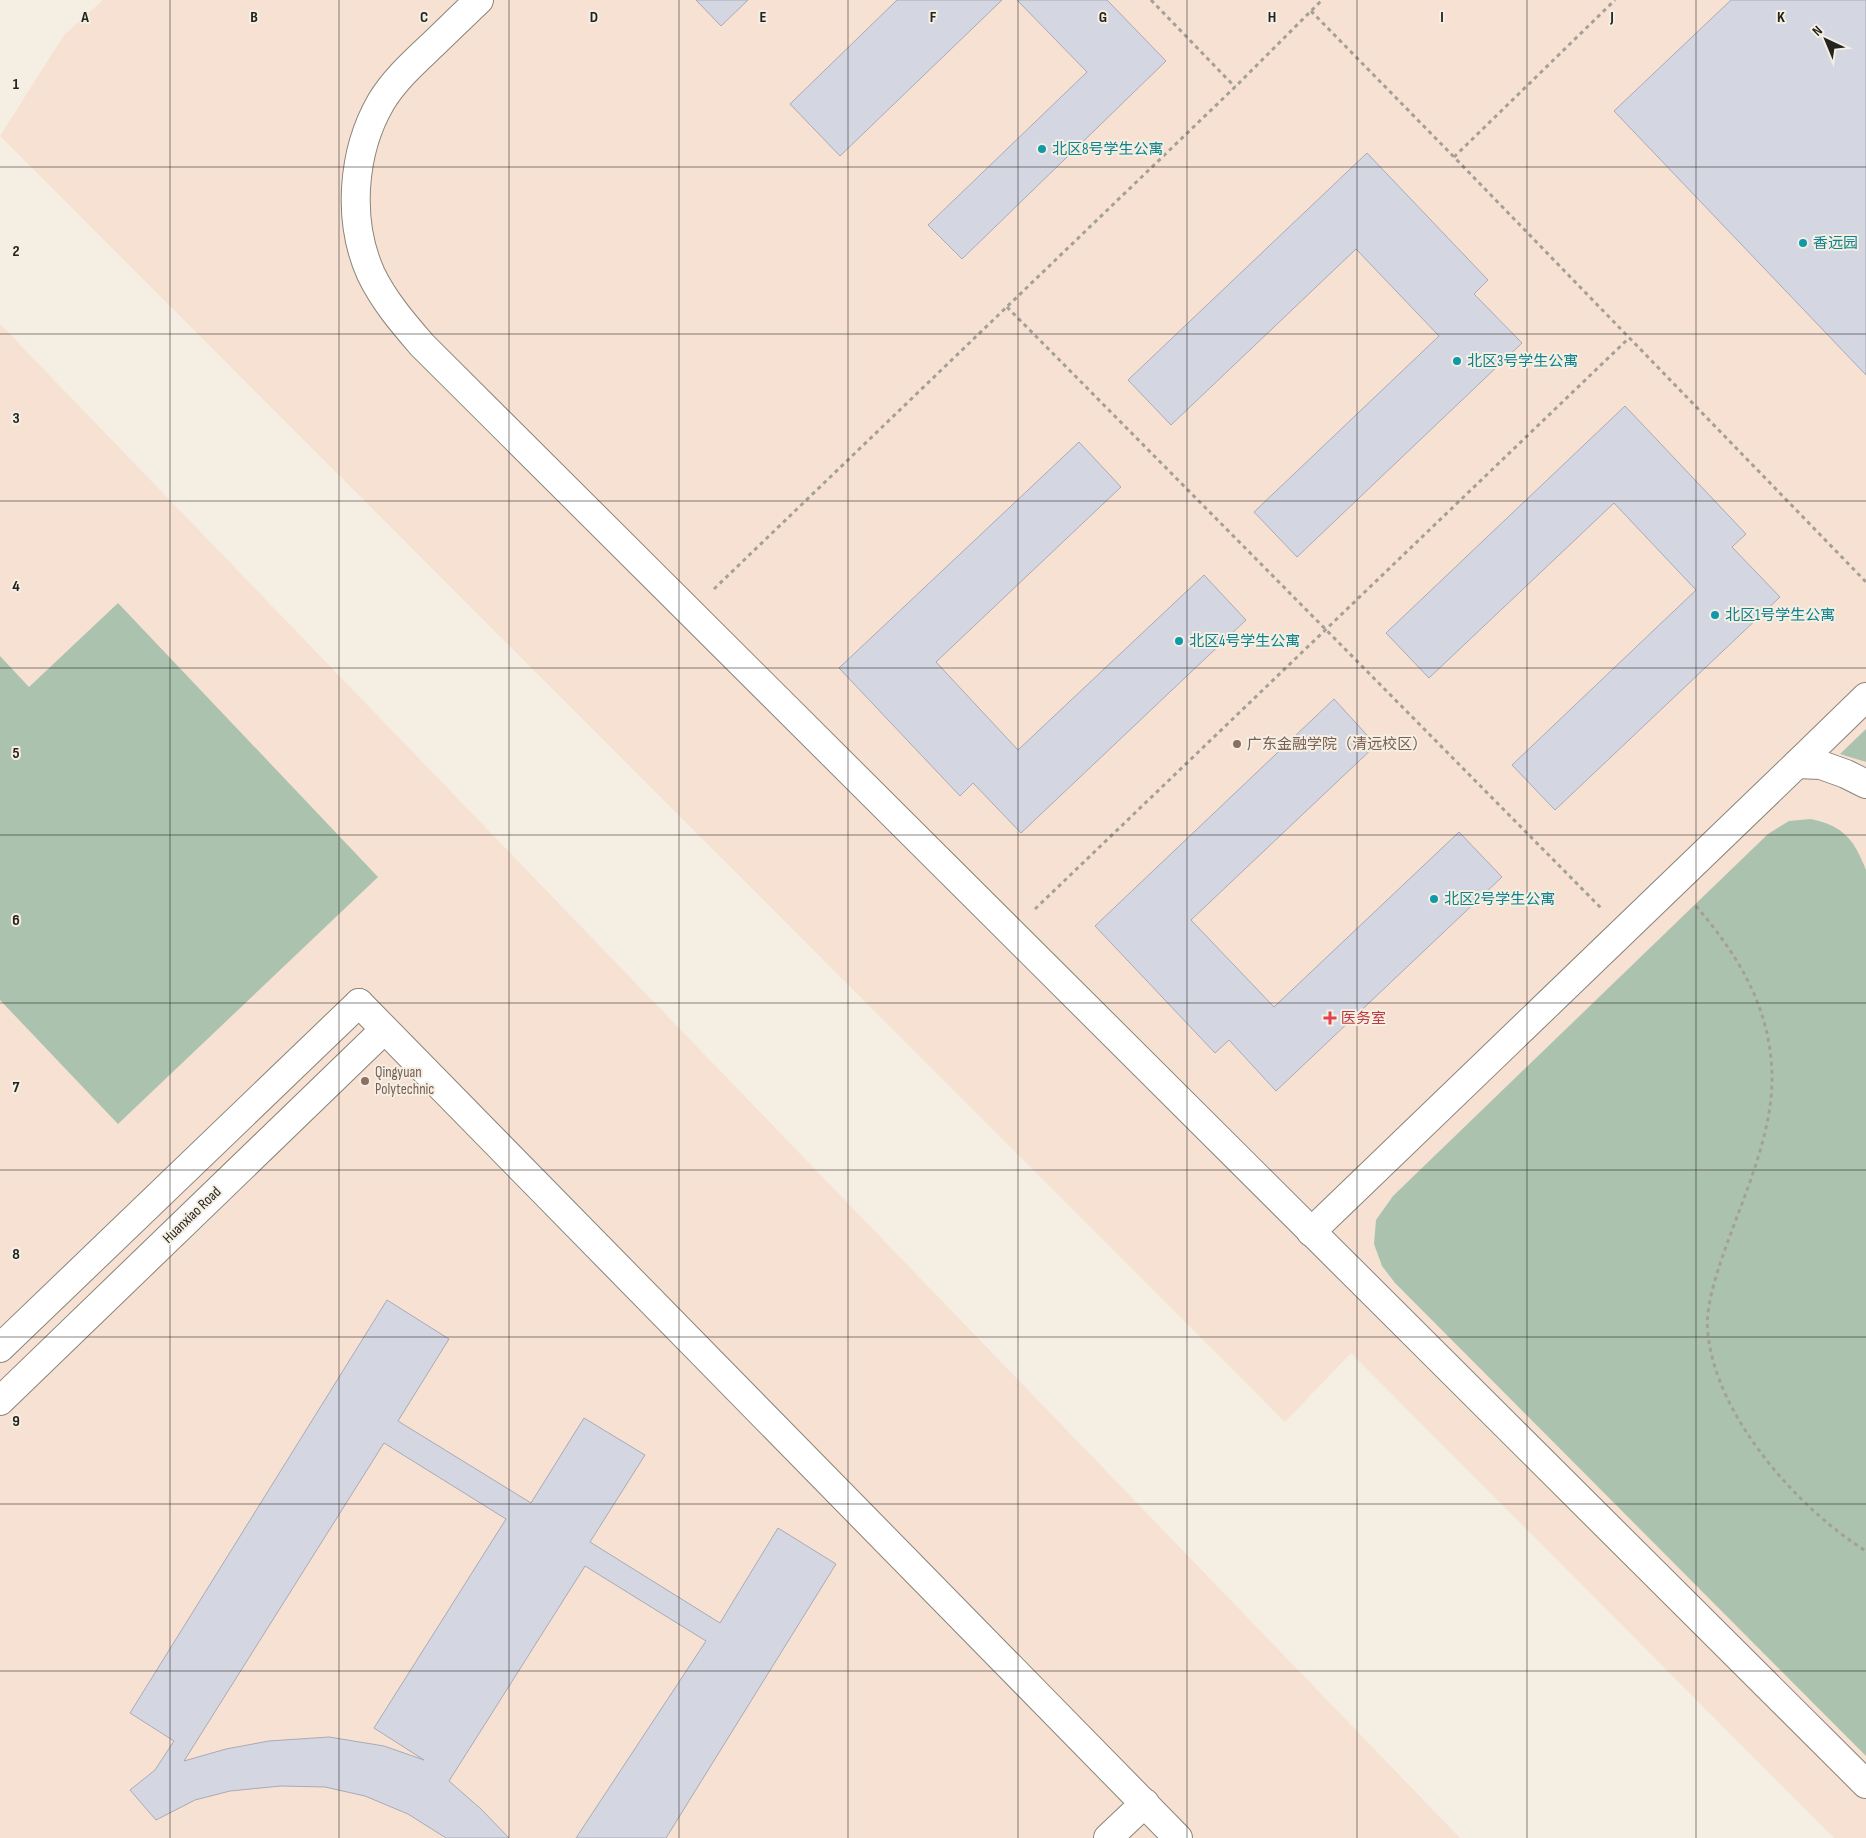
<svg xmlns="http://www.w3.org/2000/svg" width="1866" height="1838" viewBox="0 0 1866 1838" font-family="'Sofia Sans Condensed','Noto Sans SC',sans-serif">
  <rect width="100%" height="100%" fill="#f5efe3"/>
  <g fill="#f6e1d3">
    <path d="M103,0H1866V1838H1834L1351,1353L1285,1422L0,136L64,35Z"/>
    <path d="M0,324L1460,1838H0Z"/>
  </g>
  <g fill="#abc3ae">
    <path d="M118,603L378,877L118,1124L0,1000V656L29,687Z"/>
    <path d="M1866,729V762L1840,754Z"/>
    <path d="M1811,819C1844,826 1854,840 1866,870V1756L1395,1283L1382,1266L1374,1244L1376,1220L1393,1196L1768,834L1789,821Z"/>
  </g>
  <g fill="#d4d6e2" stroke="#a9aab6" fill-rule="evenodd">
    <path d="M696,0H748L721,26Z"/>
    <path d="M897,0H1002L840,156L790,104Z"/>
    <path d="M1017,0H1107L1166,61L962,259L928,225L1087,72Z"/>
    <path d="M1731,0H1866V375L1614,111Z"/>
    <path d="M1367,153L1488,280L1474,294L1522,343L1297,557L1254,512L1439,336L1356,249L1171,425L1128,380Z"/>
    <path d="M1625,406L1746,534L1732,547L1780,597L1555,810L1512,765L1696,590L1614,503L1429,678L1386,633Z"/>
    <path d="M1079,442L1121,487L936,662L1018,750L1204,575L1246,620L1021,833L973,783L960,796L839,668Z"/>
    <path d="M1334,699L1376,745L1191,920L1274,1007L1459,832L1502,877L1276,1091L1229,1040L1215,1053L1095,926Z"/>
    <path d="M387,1300L449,1339L398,1421L531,1503L584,1418L645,1455L590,1542L720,1623L778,1528L836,1564L666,1838H576L706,1641L585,1566L449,1781L481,1809L509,1838H446L408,1814L365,1796L325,1787L281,1786L230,1791L195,1800L156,1820L130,1790L155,1770L174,1741L130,1713ZM384,1443L506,1519L374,1728L424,1760L384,1746L329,1737L269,1741L226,1749L184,1761Z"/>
  </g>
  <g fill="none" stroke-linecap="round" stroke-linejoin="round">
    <defs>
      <g id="minor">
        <path d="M479,0C461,17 444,34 427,50C410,66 393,82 381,102C352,152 347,221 371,274C384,301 403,323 422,345L1866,1784"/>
        <path d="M1866,697L1797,764L1821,765L1846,774L1866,784"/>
        <path d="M359,1003L1178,1838"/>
        <path d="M1311,1232L1797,764"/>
        <path d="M1108,1838L1145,1803"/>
      </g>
      <g id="tertiary">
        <path d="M0,1348L359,1003"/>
        <path d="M0,1401L384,1030"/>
      </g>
    </defs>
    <use href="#minor" stroke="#8a857a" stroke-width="30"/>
    <use href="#tertiary" stroke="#8a857a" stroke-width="30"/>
    <g stroke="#a5a097" stroke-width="3" stroke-dasharray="4 4" stroke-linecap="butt">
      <path d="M1151,0L1235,87"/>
      <path d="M1311,11L1454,157L1866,582"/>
      <path d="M1454,157L1615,0"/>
      <path d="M1007,307L1602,909"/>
      <path d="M714,589L1235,87L1322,0"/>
      <path d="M1696,906C1739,956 1772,1010 1772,1079C1772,1140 1739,1206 1720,1264C1713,1285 1705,1313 1708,1334C1716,1416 1798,1509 1866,1551"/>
      <path d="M1035,909L1629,338"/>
    </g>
    <use href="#minor" stroke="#fff" stroke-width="28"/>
    <use href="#tertiary" stroke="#fff" stroke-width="28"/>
  </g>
  <path fill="none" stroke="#25231f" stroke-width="1" stroke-opacity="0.55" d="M170,0V1838M339,0V1838M509,0V1838M679,0V1838M848,0V1838M1018,0V1838M1187,0V1838M1357,0V1838M1527,0V1838M1696,0V1838M0,167H1866M0,334H1866M0,501H1866M0,668H1866M0,835H1866M0,1003H1866M0,1170H1866M0,1337H1866M0,1504H1866M0,1671H1866"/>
  <g fill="#0f9aa8" stroke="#f5efe3" stroke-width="2">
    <circle cx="1042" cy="149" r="5"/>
    <circle cx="1803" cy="243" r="5"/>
    <circle cx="1457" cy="361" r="5"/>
    <circle cx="1715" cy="615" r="5"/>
    <circle cx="1179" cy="641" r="5"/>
    <circle cx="1434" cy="899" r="5"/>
  </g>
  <g fill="#8d6e63" stroke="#f5efe3" stroke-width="2">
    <circle cx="1237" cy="744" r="5"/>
    <circle cx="365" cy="1081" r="5"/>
  </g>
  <path fill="#e0444e" stroke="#f5efe3" stroke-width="2" d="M1327.5 1010.5h5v5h5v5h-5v5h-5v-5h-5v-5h5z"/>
  <g text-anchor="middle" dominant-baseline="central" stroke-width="4" stroke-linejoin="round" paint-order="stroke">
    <g font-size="15" fill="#0d838f" stroke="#f5efe3" text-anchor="start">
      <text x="1052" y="149">北区8号学生公寓</text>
      <text x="1813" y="243">香远园</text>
      <text x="1467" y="361">北区3号学生公寓</text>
      <text x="1725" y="615">北区1号学生公寓</text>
      <text x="1189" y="641">北区4号学生公寓</text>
      <text x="1444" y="899">北区2号学生公寓</text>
    </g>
    <g font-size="15" fill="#785e54" stroke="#f5efe3" text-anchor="start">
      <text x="1247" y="744">广东金融学院（清远校区）</text>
      <text x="375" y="1072">Qingyuan<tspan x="375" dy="17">Polytechnic</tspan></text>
    </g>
    <g font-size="15" fill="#be3a42" stroke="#f5efe3" text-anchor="start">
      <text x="1341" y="1018">医务室</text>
    </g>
    <g font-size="15" fill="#25231f" stroke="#f5efe3">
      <text transform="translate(192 1215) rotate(-44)">Huanxiao Road</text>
    </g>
  </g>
  <g font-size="16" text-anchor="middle" font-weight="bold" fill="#25231f" stroke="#f5efe3" stroke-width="4" stroke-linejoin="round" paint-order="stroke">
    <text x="85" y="22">A</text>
    <text x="254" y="22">B</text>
    <text x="424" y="22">C</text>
    <text x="594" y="22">D</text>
    <text x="763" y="22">E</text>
    <text x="933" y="22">F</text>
    <text x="1103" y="22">G</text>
    <text x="1272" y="22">H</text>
    <text x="1442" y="22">I</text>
    <text x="1612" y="22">J</text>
    <text x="1781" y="22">K</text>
    <text x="16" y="89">1</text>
    <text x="16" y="256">2</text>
    <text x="16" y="423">3</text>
    <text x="16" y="591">4</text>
    <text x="16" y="758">5</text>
    <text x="16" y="925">6</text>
    <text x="16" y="1092">7</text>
    <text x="16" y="1259">8</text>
    <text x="16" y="1426">9</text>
  </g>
  <g transform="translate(1826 40) rotate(316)" stroke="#f5efe3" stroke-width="4" paint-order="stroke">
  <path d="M0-4L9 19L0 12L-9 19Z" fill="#25231f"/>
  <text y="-8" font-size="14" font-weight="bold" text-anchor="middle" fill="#25231f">N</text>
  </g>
</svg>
